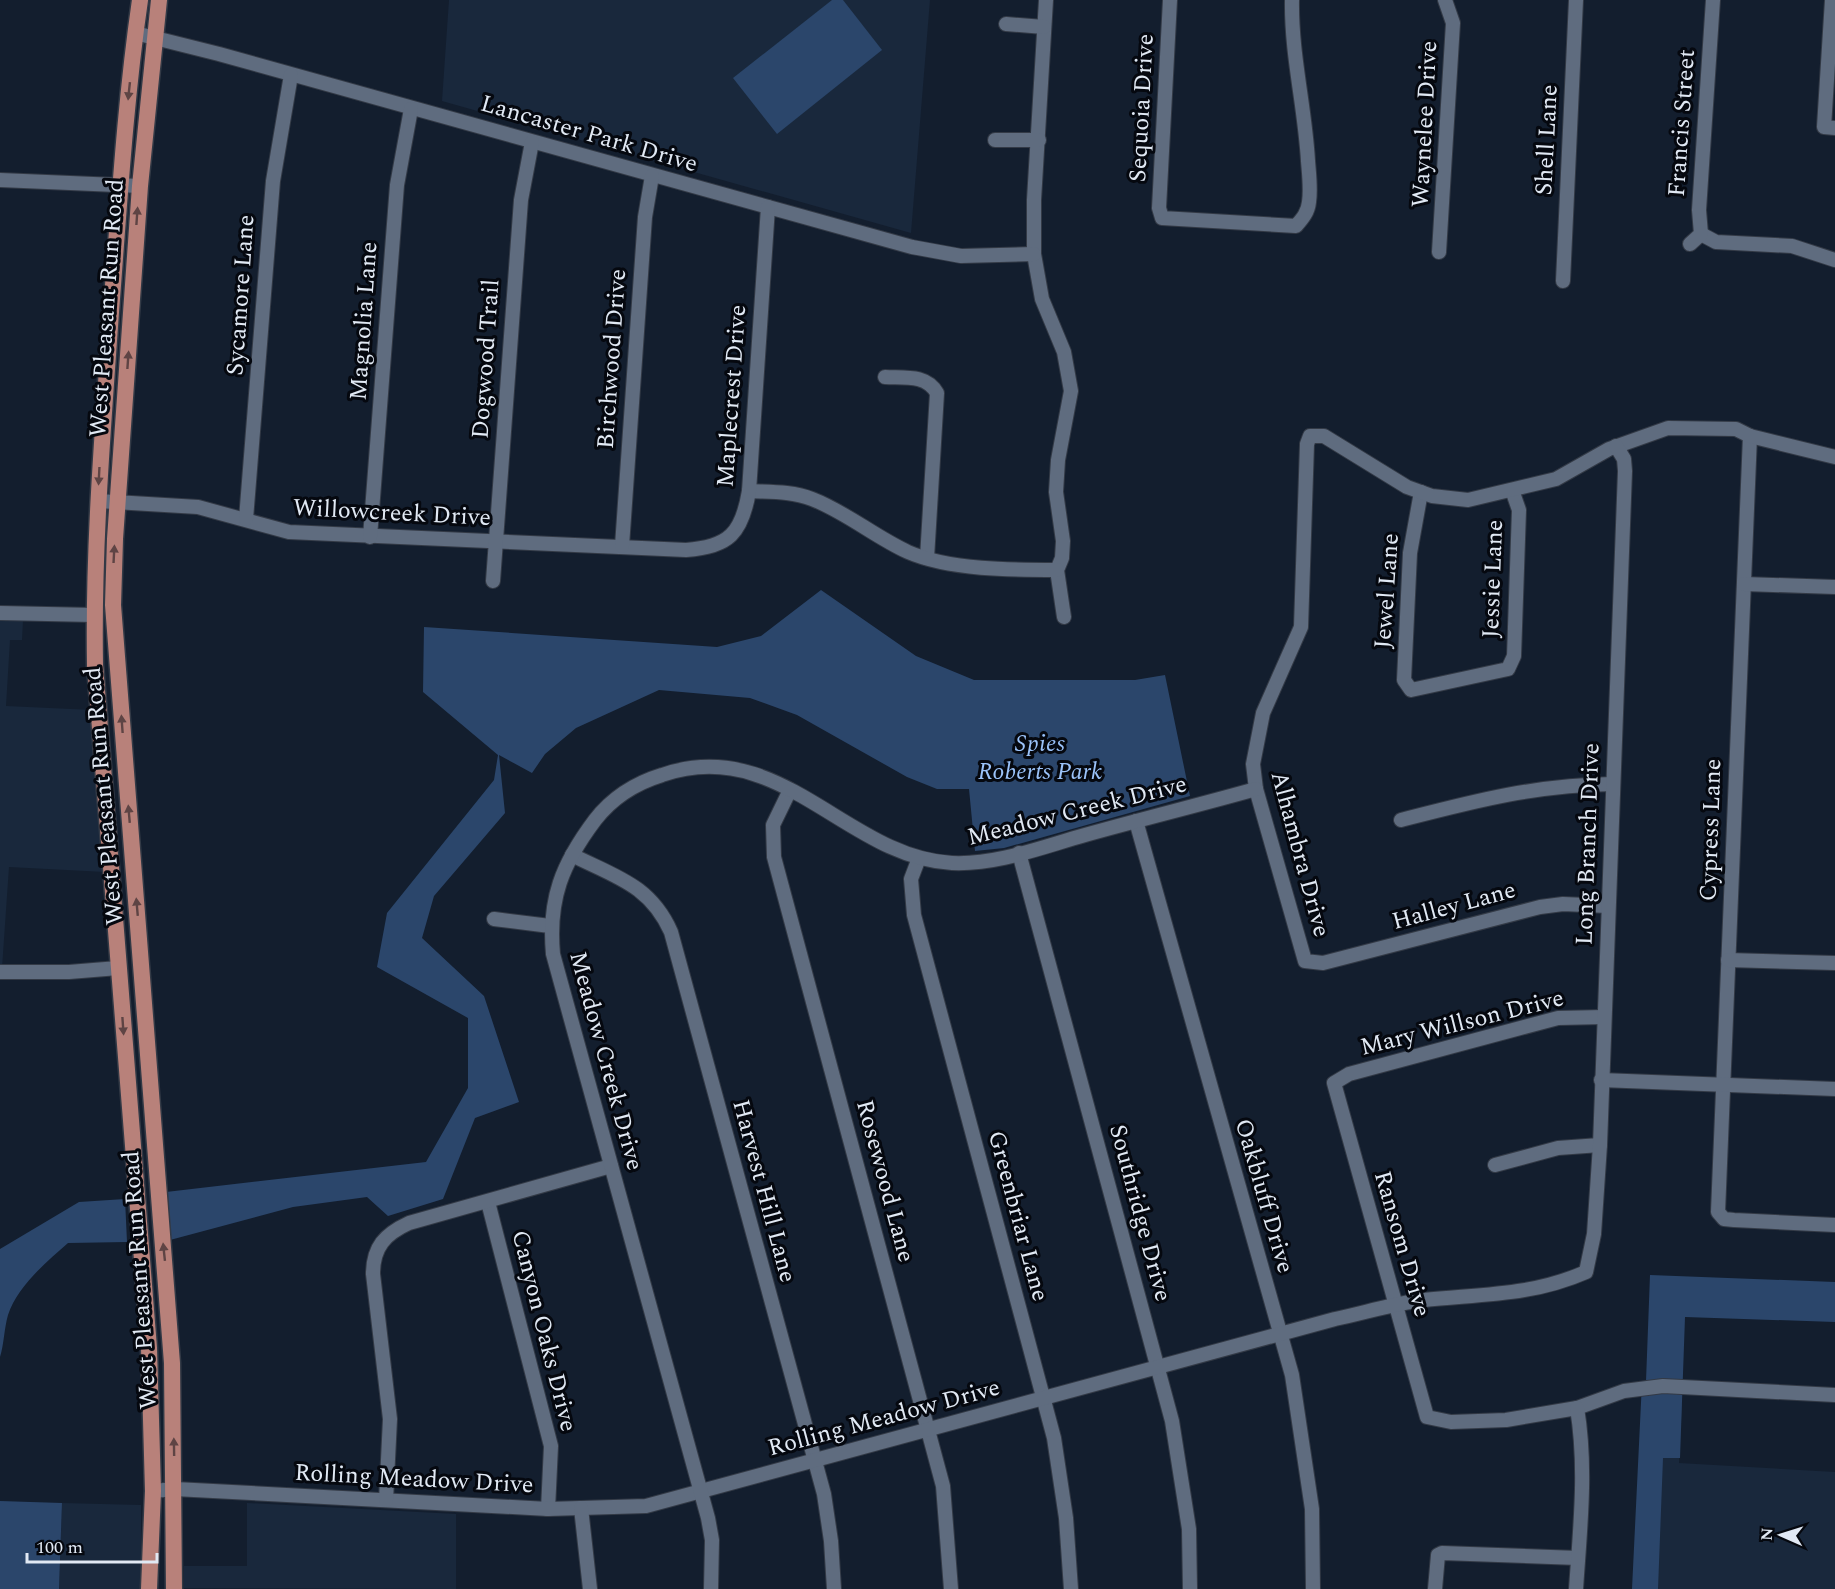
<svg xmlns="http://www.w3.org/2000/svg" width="1835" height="1589" viewBox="0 0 1835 1589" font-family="Spectral,serif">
  <rect width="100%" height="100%" fill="#131e2e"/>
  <g fill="#19283c">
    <path d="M449,0H930L911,233L442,101Z"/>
    <path d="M0,619L23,620L22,640H10L6,706L93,710L105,872L9,867L2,968L0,967Z"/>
    <path d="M1657,1401L1682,1404L1679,1463L1835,1472V1589H1647Z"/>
    <path d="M62,1503L141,1505V1589H59Z"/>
    <path d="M247,1503L456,1514V1589L184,1588V1566H247Z"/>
  </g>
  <g fill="#2b466b">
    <path d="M832,0H843L882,50L777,134L733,78Z"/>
    <path d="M821,590L916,656L974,680H1135L1165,675L1190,796L1004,848L975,851L969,789H937L907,777L797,715L750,698L659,690L576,728L545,754L532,773L499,755L505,813L434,896L422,938L484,996L519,1102L475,1118L443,1199L388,1216L367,1197L293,1207L170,1240L166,1192L426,1162L468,1088V1018L377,967L387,913L494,780L498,755L423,692L424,627L717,647L761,636Z"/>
    <path d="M125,1199L127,1242L68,1243C46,1262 17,1287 8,1315C4,1329 4,1344 0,1357V1249L79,1202Z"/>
    <path d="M1650,1275L1835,1282V1322L1685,1317L1680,1458H1663L1658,1589H1632L1642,1382L1646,1381Z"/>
    <path d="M0,1501L62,1503L59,1589H0Z"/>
  </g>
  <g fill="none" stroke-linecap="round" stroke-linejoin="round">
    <defs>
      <g id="minor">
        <path d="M1046,0L1034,200V254L1042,299L1064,352L1071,391L1058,460L1056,492L1063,541L1062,558L1057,570L1064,617"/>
        <path d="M1170,0L1159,208L1162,218L1296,226C1303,218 1308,212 1309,202C1311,189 1309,174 1308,161C1305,107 1291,54 1292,0"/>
        <path d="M1832,0L1824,127L1835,128"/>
        <path d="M1006,24L1044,27"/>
        <path d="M135,33L219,54L912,247L961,256L1034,254"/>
        <path d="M995,140H1039"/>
        <path d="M0,180L140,186"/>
        <path d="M1701,234L1716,242L1792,246L1835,260"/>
        <path d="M1690,244L1701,234L1699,210L1713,0"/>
        <path d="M1439,252L1453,23L1445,0"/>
        <path d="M1563,281L1576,0"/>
        <path d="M885,377C904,378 926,374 937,393L927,558"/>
        <path d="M1750,436L1718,1212L1724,1219L1734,1220L1835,1225"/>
        <path d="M749,491C770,492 792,491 812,499C846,512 875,537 908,552C949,570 1012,570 1057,570"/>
        <path d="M1421,492L1410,553L1404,680L1411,690L1508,669L1514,656L1519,510L1512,490"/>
        <path d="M98,501L198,507L289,532L686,550C729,547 742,533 749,491L768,207"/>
        <path d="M246,519L273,181L291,75"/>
        <path d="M370,537L397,185L411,109"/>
        <path d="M622,546L645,217L652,176"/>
        <path d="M493,581L521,200L532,142"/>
        <path d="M1744,584L1835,587"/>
        <path d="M0,613L94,615"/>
        <path d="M790,790L773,825L774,857L943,1486L951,1589"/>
        <path d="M1401,820C1475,801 1535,785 1613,784"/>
        <path d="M1136,821L1292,1375L1312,1509L1313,1589"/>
        <path d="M1019,853L1172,1421L1189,1529L1190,1589"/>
        <path d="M572,855C616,877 650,885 671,932L824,1494L831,1541L834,1589"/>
        <path d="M919,858L911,879L914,915L1054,1438L1066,1518L1071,1589"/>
        <path d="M1608,906L1563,904L1540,907L1323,963L1305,961L1256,789L1253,764L1263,713L1301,627L1307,444L1310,436H1324L1407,487L1432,496L1468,500L1556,479L1609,449L1668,428L1736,429L1750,436L1835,457"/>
        <path d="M494,919L550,926"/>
        <path d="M1728,960L1835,963"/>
        <path d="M0,972H69L118,968"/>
        <path d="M1604,1017L1558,1018L1349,1074L1334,1083L1427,1417L1451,1422L1506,1420L1577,1408L1624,1391L1663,1386L1835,1395"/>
        <path d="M1601,1080L1835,1089"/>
        <path d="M1495,1165L1558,1148L1600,1145"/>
        <path d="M488,1202L551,1446L548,1509"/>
        <path d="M153,1491L175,1489L548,1509L646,1506L1335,1319C1364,1313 1395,1303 1424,1300C1482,1294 1531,1296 1586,1272L1594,1234L1600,1145L1625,471L1624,459L1616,446"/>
        <path d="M386,1500L390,1419L373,1274C373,1247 385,1234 409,1223L611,1166"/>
        <path d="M581,1508L590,1589"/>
        <path d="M711,1589L712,1540L708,1518L553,954C548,899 562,864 595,820C612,798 636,783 662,775C780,734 847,858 952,863C997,865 1042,847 1085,835C1142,819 1199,805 1256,789"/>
        <path d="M1435,1589L1438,1555L1442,1553L1578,1558"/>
        <path d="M1576,1589C1580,1529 1587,1468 1577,1408"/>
      </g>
      <g id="major">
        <path d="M140,0C125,103 119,208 111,312C103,429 93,546 95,665L149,1348L153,1491L149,1589"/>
        <path d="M159,0L140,186L115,539L113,605L172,1363L174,1589"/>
      </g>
    </defs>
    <use href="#minor" stroke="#333a46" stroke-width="16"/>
    <use href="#major" stroke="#333a46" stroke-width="19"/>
    <use href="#minor" stroke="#5f6c7f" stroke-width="14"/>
    <use href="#major" stroke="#b8817a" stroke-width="16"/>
  </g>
  <defs><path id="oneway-solid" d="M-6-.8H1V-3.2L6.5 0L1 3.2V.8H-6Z" transform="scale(1.5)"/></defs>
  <g fill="#5e4444">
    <use href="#oneway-solid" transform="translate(129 91) rotate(96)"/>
    <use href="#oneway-solid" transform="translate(137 216) rotate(-86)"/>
    <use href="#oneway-solid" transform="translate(128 360) rotate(-86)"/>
    <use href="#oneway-solid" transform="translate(99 476) rotate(93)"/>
    <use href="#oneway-solid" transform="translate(114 554) rotate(-87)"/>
    <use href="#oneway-solid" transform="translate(122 724) rotate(-94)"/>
    <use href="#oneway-solid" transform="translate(129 814) rotate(-95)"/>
    <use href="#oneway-solid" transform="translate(137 907) rotate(-95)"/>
    <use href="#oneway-solid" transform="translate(123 1026) rotate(86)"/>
    <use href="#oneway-solid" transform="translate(164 1252) rotate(-96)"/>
    <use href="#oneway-solid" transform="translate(174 1447) rotate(-91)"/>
  </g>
  <g text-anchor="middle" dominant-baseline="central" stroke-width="6" stroke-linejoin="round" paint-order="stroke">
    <g font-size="24" fill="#e1e9f4" stroke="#05080f">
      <text transform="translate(1142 108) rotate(-87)">Sequoia Drive</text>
      <text transform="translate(1682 123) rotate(-86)">Francis Street</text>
      <text transform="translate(1425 124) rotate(-87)">Waynelee Drive</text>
      <text transform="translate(589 134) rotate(16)">Lancaster Park Drive</text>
      <text transform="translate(1547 140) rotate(-87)">Shell Lane</text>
      <text transform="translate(241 295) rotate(-86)">Sycamore Lane</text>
      <text transform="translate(107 308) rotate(-86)">West Pleasant Run Road</text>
      <text transform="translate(364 321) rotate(-86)">Magnolia Lane</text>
      <text transform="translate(486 359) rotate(-86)">Dogwood Trail</text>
      <text transform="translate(612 359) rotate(-86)">Birchwood Drive</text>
      <text transform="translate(732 396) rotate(-86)">Maplecrest Drive</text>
      <text transform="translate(392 513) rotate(3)">Willowcreek Drive</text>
      <text transform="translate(1493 579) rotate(-88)">Jessie Lane</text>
      <text transform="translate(1387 591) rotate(-86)">Jewel Lane</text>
      <text transform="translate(104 796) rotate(-95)">West Pleasant Run Road</text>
      <text transform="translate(1077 811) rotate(-14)">Meadow Creek Drive</text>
      <text transform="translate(1711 830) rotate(-88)">Cypress Lane</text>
      <text transform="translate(1588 844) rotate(-88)">Long Branch Drive</text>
      <text transform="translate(1300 854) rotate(75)">Alhambra Drive</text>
      <text transform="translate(1454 906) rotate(-15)">Halley Lane</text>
      <text transform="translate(1462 1023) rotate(-14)">Mary Willson Drive</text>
      <text transform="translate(606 1061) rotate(75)">Meadow Creek Drive</text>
      <text transform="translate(885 1181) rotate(75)">Rosewood Lane</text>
      <text transform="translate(764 1191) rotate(75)">Harvest Hill Lane</text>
      <text transform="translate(1264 1196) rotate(74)">Oakbluff Drive</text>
      <text transform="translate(1140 1213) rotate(75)">Southridge Drive</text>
      <text transform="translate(1018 1216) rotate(75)">Greenbriar Lane</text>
      <text transform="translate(1402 1244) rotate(74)">Ransom Drive</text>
      <text transform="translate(140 1280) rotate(-94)">West Pleasant Run Road</text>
      <text transform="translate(544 1331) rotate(76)">Canyon Oaks Drive</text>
      <text transform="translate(884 1418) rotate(-15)">Rolling Meadow Drive</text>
      <text transform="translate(414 1479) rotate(3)">Rolling Meadow Drive</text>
    </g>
    <g font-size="24" font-style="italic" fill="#9bc3fa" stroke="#05080f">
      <text x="1040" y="744">Spies<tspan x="1040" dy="28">Roberts Park</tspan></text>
    </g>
  </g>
  <g transform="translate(1781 1535) rotate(273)" stroke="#05080f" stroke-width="4.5" paint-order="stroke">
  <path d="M0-4.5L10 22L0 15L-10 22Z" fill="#e1e9f4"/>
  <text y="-9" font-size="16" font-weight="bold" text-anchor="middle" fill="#e1e9f4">N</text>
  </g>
  <path d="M27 1553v9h130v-9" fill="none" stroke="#e1e9f4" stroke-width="3"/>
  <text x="36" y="1553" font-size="18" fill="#e1e9f4" stroke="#05080f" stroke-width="4.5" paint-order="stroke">100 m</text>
</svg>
